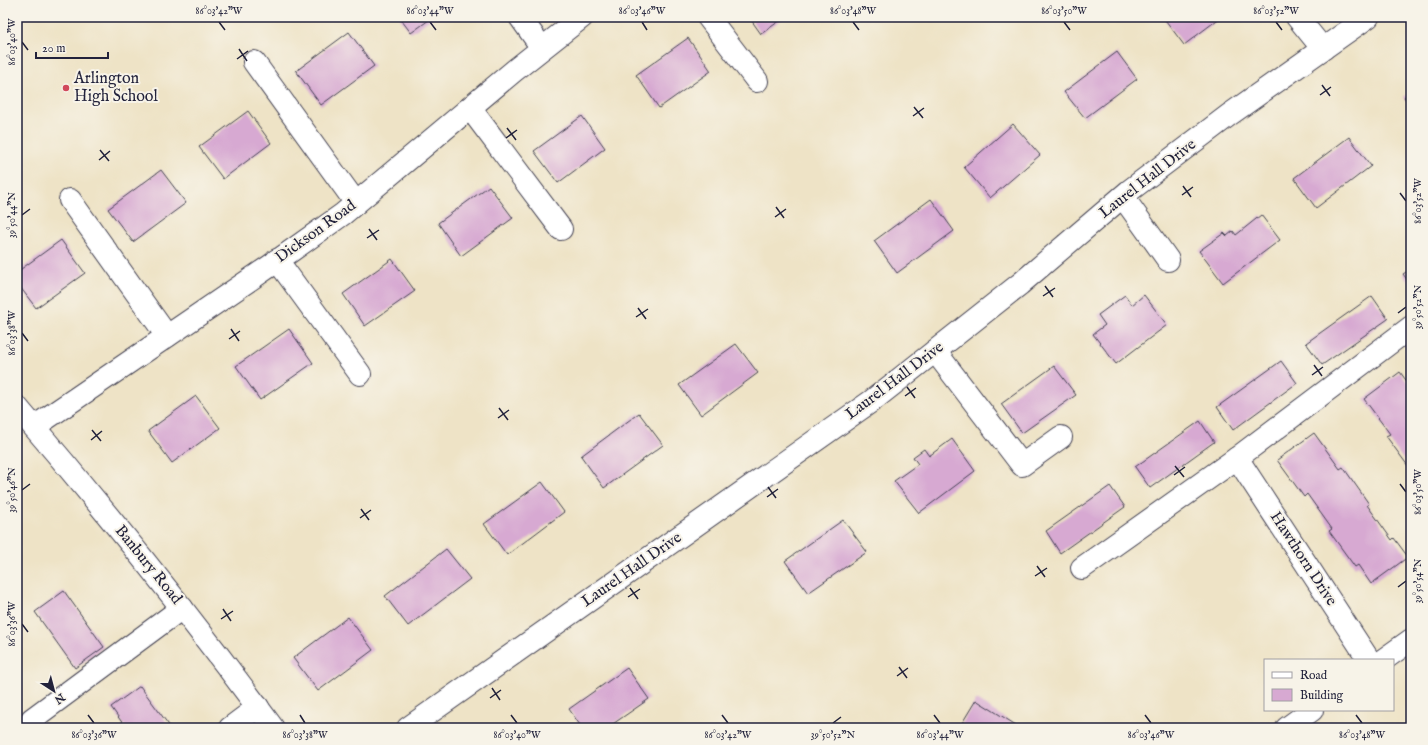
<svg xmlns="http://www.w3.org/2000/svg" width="1428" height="745" viewBox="0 0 1428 745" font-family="'IM FELL English',serif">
  <rect width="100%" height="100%" fill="#f7f3e8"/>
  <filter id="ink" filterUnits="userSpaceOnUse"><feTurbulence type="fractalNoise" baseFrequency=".025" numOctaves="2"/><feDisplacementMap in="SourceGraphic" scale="8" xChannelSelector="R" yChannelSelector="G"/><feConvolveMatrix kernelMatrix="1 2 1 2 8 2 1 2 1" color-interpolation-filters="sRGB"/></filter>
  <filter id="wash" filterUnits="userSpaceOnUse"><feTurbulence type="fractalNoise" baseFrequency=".012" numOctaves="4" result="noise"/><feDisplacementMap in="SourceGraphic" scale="16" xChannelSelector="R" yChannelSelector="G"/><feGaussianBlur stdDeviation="0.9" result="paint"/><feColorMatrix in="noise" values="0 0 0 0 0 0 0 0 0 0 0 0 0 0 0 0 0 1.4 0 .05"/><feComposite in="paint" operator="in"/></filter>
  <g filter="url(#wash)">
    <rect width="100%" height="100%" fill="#eee3c6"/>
    <g id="blocks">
      <g fill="#d7a9d2">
        <path d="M399,17H433L411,33Z"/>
        <path d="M749,17H785L761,34Z"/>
        <path d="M1163,17H1221L1184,45Z"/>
        <path d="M349,32L374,66L321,105L296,71Z"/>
        <path d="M688,38L711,71L659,108L636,75Z"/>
        <path d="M1117,52L1137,79L1085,118L1064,92Z"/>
        <path d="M1411,92V106L1404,97Z"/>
        <path d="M248,111L271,143L223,179L199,147Z"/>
        <path d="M582,116L605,148L558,183L534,151Z"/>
        <path d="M1013,124L1040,155L990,198L964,167Z"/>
        <path d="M1349,137L1371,166L1316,208L1294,178Z"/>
        <path d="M161,170L186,203L133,242L108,209Z"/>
        <path d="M489,186L513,218L461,256L438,223Z"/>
        <path d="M931,199L954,231L897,273L874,241Z"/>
        <path d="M1261,215L1280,240L1223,283L1199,251L1224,233L1227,236L1233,231L1236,235Z"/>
        <path d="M61,240L85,273L36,308L17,283V272Z"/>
        <path d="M392,259L415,291L365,326L343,294Z"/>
        <path d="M1411,269V285L1403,274Z"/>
        <path d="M1125,295L1132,305L1144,295L1167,325L1116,364L1093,334L1105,325L1098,315Z"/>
        <path d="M1372,296L1388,319L1322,365L1306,343Z"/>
        <path d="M289,329L313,363L260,400L236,366Z"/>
        <path d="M736,344L758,373L701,415L679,385Z"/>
        <path d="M1281,361L1297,383L1233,430L1217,407Z"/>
        <path d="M1054,366L1076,395L1022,433L1001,404Z"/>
        <path d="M1400,372L1411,387V470L1386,436L1390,434L1364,399Z"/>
        <path d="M196,396L220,428L172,463L148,431Z"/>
        <path d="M639,413L663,445L604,488L581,456Z"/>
        <path d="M1200,421L1214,442L1150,488L1135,467Z"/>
        <path d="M1314,433L1340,469L1343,467L1369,504L1367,505L1392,540L1394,538L1408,557L1371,584L1358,565L1355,567L1329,531L1332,529L1307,494L1304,497L1277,460Z"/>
        <path d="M952,439L975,471L919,513L894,481L918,464L913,457L924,449L929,456Z"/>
        <path d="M542,482L564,512L507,555L484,524Z"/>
        <path d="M1110,486L1125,507L1060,553L1046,531Z"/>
        <path d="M843,520L867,552L808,593L785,561Z"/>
        <path d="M446,549L470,579L408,626L385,596Z"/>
        <path d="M64,591L104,647L75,668L35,612Z"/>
        <path d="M348,617L373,650L318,691L293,658Z"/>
        <path d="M627,668L649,699L607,728H582L569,709Z"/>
        <path d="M140,686L171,728H126L111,707Z"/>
        <path d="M976,700L1016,725L1015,728H959Z"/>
      </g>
    </g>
  </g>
  <g filter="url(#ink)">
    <use href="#blocks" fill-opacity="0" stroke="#413f50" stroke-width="1"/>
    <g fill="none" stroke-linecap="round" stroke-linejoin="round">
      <defs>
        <g id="minor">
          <path d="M520,17L542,48"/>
          <path d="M708,17L757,81"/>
          <path d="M1297,17L1323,49"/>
          <path d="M254,62L356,203"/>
          <path d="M470,108L561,229"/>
          <path d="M1123,197L1168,260"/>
          <path d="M70,200L167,336"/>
          <path d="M277,260L360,374"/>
          <path d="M935,351L1022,465L1061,437"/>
          <path d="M17,407C106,511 192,618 273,728"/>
          <path d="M34,427L270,266L343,214L515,70L582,17"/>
          <path d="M1237,458L1369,660"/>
          <path d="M1082,568L1237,458L1411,327"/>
          <path d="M1383,660L1411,640"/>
          <path d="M32,719L182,608"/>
          <path d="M230,728L258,707"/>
          <path d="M408,728L873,400L1020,284L1129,191L1229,115L1368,17"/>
          <path d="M1287,728L1312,710"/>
        </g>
      </defs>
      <use href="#minor" stroke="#413f50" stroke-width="24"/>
      <use href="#minor" stroke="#fff" stroke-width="22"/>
    </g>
  </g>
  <path fill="none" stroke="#22223b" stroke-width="1.5" d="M219,22L225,30M430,22L436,30M642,22L647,30M853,22L859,30M1064,22L1070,30M1276,22L1282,30M22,42L28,50M239,49L247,61M237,59L248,51M1322,85L1330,96M1320,95L1331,87M914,107L923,118M913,116L924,108M507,128L516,140M506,138L517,130M100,150L109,161M99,160L110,151M1183,186L1191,197M1400,193L1406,201M1182,195L1193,187M776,207L784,218M22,215L30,209M775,217L786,209M369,229L377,240M367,238L379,230M1045,286L1053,297M1043,296L1055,288M638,308L646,319M1398,313L1406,307M636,317L648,309M231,329L239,341M22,333L28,341M229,339L240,331M1314,365L1322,376M1312,375L1323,367M907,387L915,398M905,396L916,388M499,408L508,420M498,418L509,410M92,430L101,441M91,440L102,431M1175,466L1184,477M1174,475L1185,467M1400,484L1406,492M768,487L776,498M22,490L30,484M767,497L778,489M361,509L369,520M360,518L371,510M1037,566L1045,577M1035,576L1047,568M1398,587L1406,581M630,588L638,599M628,597L640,589M223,609L231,621M221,619L233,611M22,624L28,632M899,667L907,678M897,676L908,668M492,688L500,700M490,698L501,690M88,715L94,723M300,715L305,723M511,715L517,723M722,715L728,723M934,715L940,723M1145,715L1151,723M1356,715L1362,723M833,723L841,717"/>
  <circle fill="#d1495b" stroke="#f7f3e8" stroke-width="1.5" cx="66" cy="88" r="4"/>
  <g text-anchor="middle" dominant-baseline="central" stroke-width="4" stroke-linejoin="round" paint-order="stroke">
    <g font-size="16" fill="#22223b" stroke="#f7f3e8" text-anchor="start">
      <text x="74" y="79">Arlington<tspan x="74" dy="18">High School</tspan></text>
    </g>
    <g font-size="16" fill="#22223b" stroke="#f7f3e8">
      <text transform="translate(1148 179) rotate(-38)">Laurel Hall Drive</text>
      <text transform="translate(316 232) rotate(-36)">Dickson Road</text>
      <text transform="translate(895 381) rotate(-37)">Laurel Hall Drive</text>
      <text transform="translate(1303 559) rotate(57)">Hawthorn Drive</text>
      <text transform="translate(148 565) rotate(51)">Banbury Road</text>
      <text transform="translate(632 570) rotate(-35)">Laurel Hall Drive</text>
    </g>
  </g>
  <rect width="1428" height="745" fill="none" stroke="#f7f3e8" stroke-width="44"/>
  <rect x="1264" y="659" width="130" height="52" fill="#f7f3e8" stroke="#a29fa3"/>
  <rect x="1272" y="672" width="20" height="6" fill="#ffffff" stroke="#a29fa3"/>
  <text x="1300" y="679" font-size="12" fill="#22223b">Road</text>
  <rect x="1272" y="689" width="20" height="12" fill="#d7a9d2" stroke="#a29fa3"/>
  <text x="1300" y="699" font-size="12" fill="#22223b">Building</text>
  <g transform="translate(54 691) rotate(144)" stroke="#f7f3e8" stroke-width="3" paint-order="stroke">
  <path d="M0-3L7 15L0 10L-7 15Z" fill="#22223b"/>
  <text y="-6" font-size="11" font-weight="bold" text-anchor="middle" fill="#22223b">N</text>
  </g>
  <path d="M36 52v6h72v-6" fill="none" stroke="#22223b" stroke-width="2"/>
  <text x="42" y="52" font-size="12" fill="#22223b" stroke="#f7f3e8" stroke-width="3" paint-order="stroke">20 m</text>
  <rect x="22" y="22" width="1384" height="701" fill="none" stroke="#22223b" stroke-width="1.5"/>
  <g font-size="10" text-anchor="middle" fill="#22223b">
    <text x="219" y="14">86°03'42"W</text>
    <text x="430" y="14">86°03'44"W</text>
    <text x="642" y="14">86°03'46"W</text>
    <text x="853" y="14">86°03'48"W</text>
    <text x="1064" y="14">86°03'50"W</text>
    <text x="1276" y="14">86°03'52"W</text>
    <text transform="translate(11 42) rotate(-90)" y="4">86°03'40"W</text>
    <text transform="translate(1417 201) rotate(-90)" y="4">86°03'52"W</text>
    <text transform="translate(11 215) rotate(-90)" y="4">39°50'44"N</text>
    <text transform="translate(1417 307) rotate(-90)" y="4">39°50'52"N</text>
    <text transform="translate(11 333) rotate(-90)" y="4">86°03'38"W</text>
    <text transform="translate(11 490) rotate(-90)" y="4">39°50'46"N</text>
    <text transform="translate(1417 492) rotate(-90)" y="4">86°03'50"W</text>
    <text transform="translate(1417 581) rotate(-90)" y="4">39°50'54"N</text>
    <text transform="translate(11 624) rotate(-90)" y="4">86°03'36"W</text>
    <text x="94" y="738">86°03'36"W</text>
    <text x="305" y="738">86°03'38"W</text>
    <text x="517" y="738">86°03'40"W</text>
    <text x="728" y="738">86°03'42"W</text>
    <text x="833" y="738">39°50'52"N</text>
    <text x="940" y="738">86°03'44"W</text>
    <text x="1151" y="738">86°03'46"W</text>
    <text x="1362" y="738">86°03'48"W</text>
  </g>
</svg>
